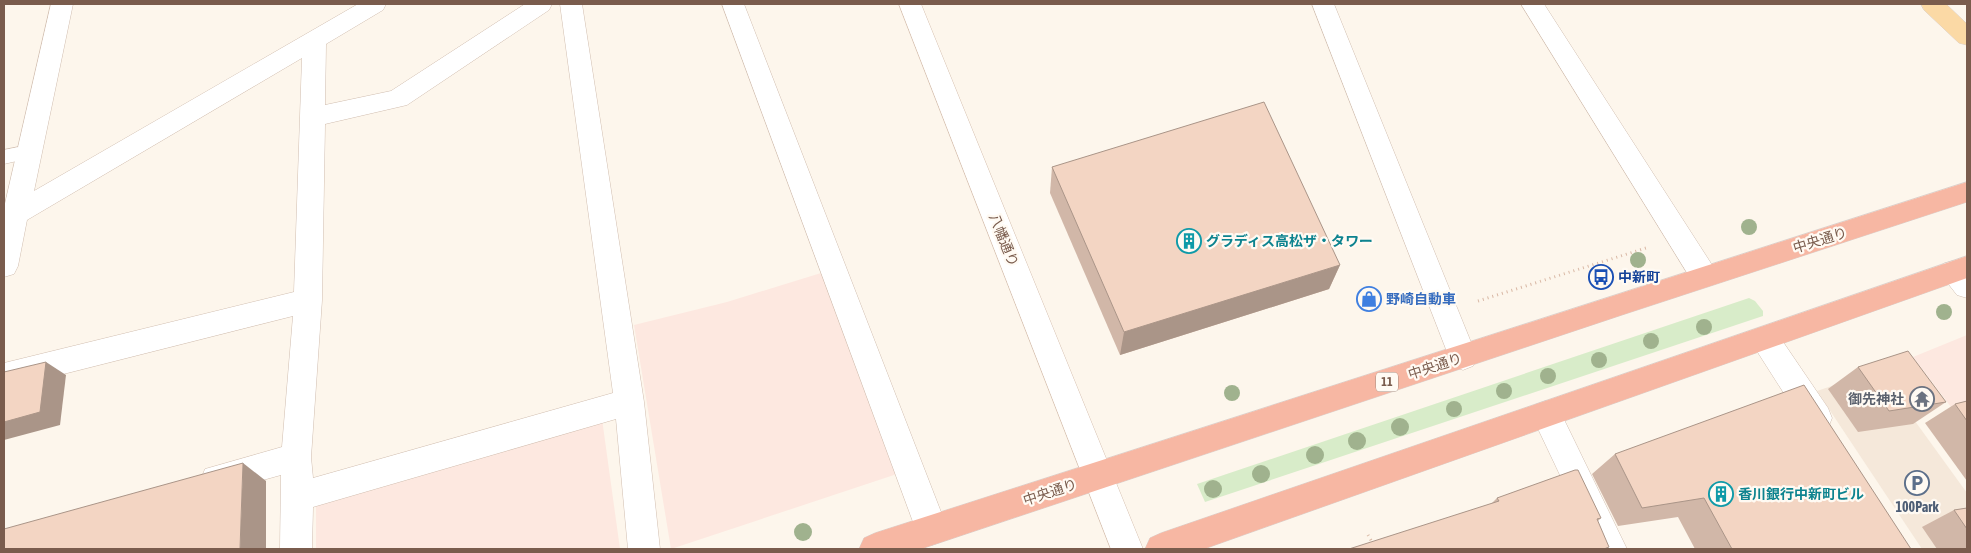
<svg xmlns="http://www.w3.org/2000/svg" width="1971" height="553" viewBox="0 0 1971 553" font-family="'Asap Condensed','Noto Sans JP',sans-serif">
  <rect width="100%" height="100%" fill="#fdf6ec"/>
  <path fill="#f5e8da" d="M1878,370L1967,493V549H1922L1817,391Z"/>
  <g fill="#fde8e0">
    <path d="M821,273L897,474L671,549L634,325L727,302Z"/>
    <path d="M1967,335V428L1913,357Z"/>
    <path d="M602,419L620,549H316V502Z"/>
  </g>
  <path fill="#d8ecc9" d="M1749,298L1755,301L1763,311V316L1205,502L1197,484Z"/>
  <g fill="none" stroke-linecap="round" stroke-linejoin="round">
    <defs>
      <path id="lane" d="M28,145L34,147L37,152L34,157L4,164V150Z"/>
      <g id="street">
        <path d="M51,4H73L34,191L358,4H386L383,10L326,44L325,105L391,91L525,4H552L549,10L407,105L325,124L322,300L311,457L313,478L613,393L560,4H582L644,402L660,549H628L616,419L313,507L312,549H280L281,475L216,493L205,489L201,479L205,469L282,447L293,316L4,389V363L294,292L302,58L27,220L18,266L14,274L4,277V208Z"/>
        <path d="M722,4H744L948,530L943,541L932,545L921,541L916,530Z"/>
        <path d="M1312,4H1334L1477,357L1473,366L1463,370L1453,366L1449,357Z"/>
        <path d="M1521,4H1544L1714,268L1718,276L1714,284L1704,287L1694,284Z"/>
        <path d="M1953,261L1963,264L1967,269V298L1957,295L1939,272L1943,264Z"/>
        <path d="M1765,327L1775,330L1828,408L1832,418L1828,428L1817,431L1806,428L1755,348L1751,339L1755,330Z"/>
        <path d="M1546,401L1557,405L1627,549H1595L1531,414L1535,405Z"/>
      </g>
      <path id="secondary" d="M899,4H921L1143,549H1111Z"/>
      <path id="primary" d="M1921,4H1946L1967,24V45L1959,43L1924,10Z"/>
      <g id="highway">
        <path d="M1967,182V202L1622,315L921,549H859L864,538L875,533Z"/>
        <path d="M1967,256V278L1204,549H1145L1150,538L1161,533Z"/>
      </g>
    </defs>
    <use href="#lane" stroke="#d1beb0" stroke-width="1"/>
    <use href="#street" stroke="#d1beb0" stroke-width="1"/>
    <use href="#secondary" stroke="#d6c0b0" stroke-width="1"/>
    <use href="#primary" stroke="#dad1cd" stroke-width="1"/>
    <use href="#highway" stroke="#dad1cd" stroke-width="1"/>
    <g stroke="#d9b8a5" stroke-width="3" stroke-dasharray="1 4" stroke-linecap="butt">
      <path d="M1478,301L1646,248"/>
      <path d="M1368,535L1376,549"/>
    </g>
    <use href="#lane" fill="#fff" fill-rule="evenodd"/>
    <use href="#street" fill="#fff" fill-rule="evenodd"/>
    <use href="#secondary" fill="#fff" fill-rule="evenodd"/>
    <use href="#primary" fill="#fbd9a5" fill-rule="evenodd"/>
    <use href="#highway" fill="#f7b7a3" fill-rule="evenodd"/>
  </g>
  <g fill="#a0b28e">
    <circle cx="1749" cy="227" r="8"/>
    <circle cx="1638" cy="260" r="8"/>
    <circle cx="1944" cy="312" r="8"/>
    <circle cx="1704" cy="327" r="8"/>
    <circle cx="1651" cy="341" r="8"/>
    <circle cx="1599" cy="360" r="8"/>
    <circle cx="1548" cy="376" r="8"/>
    <circle cx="1504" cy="391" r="8"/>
    <circle cx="1232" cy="393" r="8"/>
    <circle cx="1454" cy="409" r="8"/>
    <circle cx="1400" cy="427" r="9"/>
    <circle cx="1357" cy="441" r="9"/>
    <circle cx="1315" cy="455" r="9"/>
    <circle cx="1261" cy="474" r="9"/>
    <circle cx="1213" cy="489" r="9"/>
    <circle cx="803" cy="532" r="9"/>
  </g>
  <g fill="#d1b7a8">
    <path d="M1052,167L1340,265L1329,289L1120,355L1050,193Z"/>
    <path d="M1858,367L1946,402L1913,424L1858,432L1828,389Z"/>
    <path d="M1967,401V481L1925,423L1955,404Z"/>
    <path d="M1615,454L1911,549H1695L1678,517L1618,526L1592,474Z"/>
    <path d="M1497,498L1601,518L1598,521L1491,504Z"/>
    <path d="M1967,508V549H1937L1922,527L1954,510Z"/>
  </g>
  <g fill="#aa9588">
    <path d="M1340,265L1329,289L1120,355L1124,332Z"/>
    <path d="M46,362L66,375L60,425L4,440V422Z"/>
    <path d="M243,463L266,481V549H240Z"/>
  </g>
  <g fill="#f3d5c3" stroke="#aa9588">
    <path d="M1264,102L1340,265L1124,332L1052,167Z"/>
    <path d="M1908,351L1946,402L1889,411L1858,367Z"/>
    <path d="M46,362L40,412L4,422V372Z"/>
    <path d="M1804,385L1911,549H1732L1704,498L1642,508L1615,454Z"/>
    <path d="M1967,401V421L1955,404Z"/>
    <path d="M243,463L240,549H4V529Z"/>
    <path d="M1575,470H1578L1601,518L1597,519L1609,547L1604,549H1349L1499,501L1497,498Z"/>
    <path d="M1967,508V529L1954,510Z"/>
  </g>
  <defs>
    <symbol id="building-ring" viewBox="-11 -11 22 22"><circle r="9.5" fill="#fffaf3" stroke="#0f9aa8" stroke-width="1.5"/><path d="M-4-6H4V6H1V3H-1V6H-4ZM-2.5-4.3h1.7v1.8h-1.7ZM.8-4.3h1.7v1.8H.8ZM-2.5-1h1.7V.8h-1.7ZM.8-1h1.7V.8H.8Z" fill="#0f9aa8"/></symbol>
    <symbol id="bus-ring" viewBox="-11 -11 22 22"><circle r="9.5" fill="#fffaf3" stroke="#1a4fb4" stroke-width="1.5"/><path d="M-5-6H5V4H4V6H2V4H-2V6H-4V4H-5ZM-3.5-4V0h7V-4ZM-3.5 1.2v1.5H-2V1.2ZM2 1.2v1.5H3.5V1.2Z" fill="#1a4fb4"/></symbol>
    <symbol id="shop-ring" viewBox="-11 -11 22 22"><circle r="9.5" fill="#fffaf3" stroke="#3f7fe0" stroke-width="1.5"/><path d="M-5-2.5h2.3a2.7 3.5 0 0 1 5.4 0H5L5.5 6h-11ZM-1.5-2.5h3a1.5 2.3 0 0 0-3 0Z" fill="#3f7fe0"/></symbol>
    <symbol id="temple-ring" viewBox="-11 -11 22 22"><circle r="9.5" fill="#fffaf3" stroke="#6b7280" stroke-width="1.5"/><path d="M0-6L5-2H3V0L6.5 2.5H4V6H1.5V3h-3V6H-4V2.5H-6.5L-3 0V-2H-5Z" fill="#6b7280"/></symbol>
    <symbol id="parking-ring" viewBox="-11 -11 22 22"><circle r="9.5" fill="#fffaf3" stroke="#5c6f8a" stroke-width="1.5"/><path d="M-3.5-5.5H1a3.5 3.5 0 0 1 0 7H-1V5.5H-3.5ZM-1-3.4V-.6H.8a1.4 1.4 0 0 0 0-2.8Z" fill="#5c6f8a"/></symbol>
  </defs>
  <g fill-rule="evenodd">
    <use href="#building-ring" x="1175" y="227" width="28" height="28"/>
    <use href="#bus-ring" x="1587" y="263" width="28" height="28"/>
    <use href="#shop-ring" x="1355" y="285" width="28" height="28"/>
    <use href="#temple-ring" x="1908" y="385" width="28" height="28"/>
    <use href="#parking-ring" x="1903" y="469" width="28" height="28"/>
    <use href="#building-ring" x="1707" y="480" width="28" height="28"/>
  </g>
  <g text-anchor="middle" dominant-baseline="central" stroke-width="4.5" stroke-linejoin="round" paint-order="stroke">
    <rect fill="#fffaf3" stroke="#a28b7f" stroke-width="1" x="1376" y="372.5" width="22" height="19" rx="4"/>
    <g font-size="12" font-weight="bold" fill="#7a5c4d">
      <text x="1387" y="382">11</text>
    </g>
    <g font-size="14" fill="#7a5c4d" stroke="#fffaf3">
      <text transform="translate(1004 240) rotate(68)">八幡通り</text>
      <text transform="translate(1820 240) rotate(-17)">中央通り</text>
      <text transform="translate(1435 366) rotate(-18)">中央通り</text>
      <text transform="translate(1050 492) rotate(-18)">中央通り</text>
    </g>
    <g font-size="14" font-weight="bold" fill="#0d838f" stroke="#fffaf3" text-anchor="start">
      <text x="1206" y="241">グラディス高松ザ・タワー</text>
      <text x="1738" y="494">香川銀行中新町ビル</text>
    </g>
    <g font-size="14" font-weight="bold" fill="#164399" stroke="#fffaf3" text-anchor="start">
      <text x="1618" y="277">中新町</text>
    </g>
    <g font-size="14" font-weight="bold" fill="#366cbe" stroke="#fffaf3" text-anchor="start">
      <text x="1386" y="299">野崎自動車</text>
    </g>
    <g font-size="14" font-weight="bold" fill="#5b616d" stroke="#fffaf3" text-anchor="end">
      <text x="1904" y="399">御先神社</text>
    </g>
    <g font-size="14" font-weight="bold" fill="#4e5e75" stroke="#fffaf3">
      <text x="1917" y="507">100Park</text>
    </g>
  </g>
  <rect width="1971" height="553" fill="none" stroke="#7a5c4d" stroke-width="10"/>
</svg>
